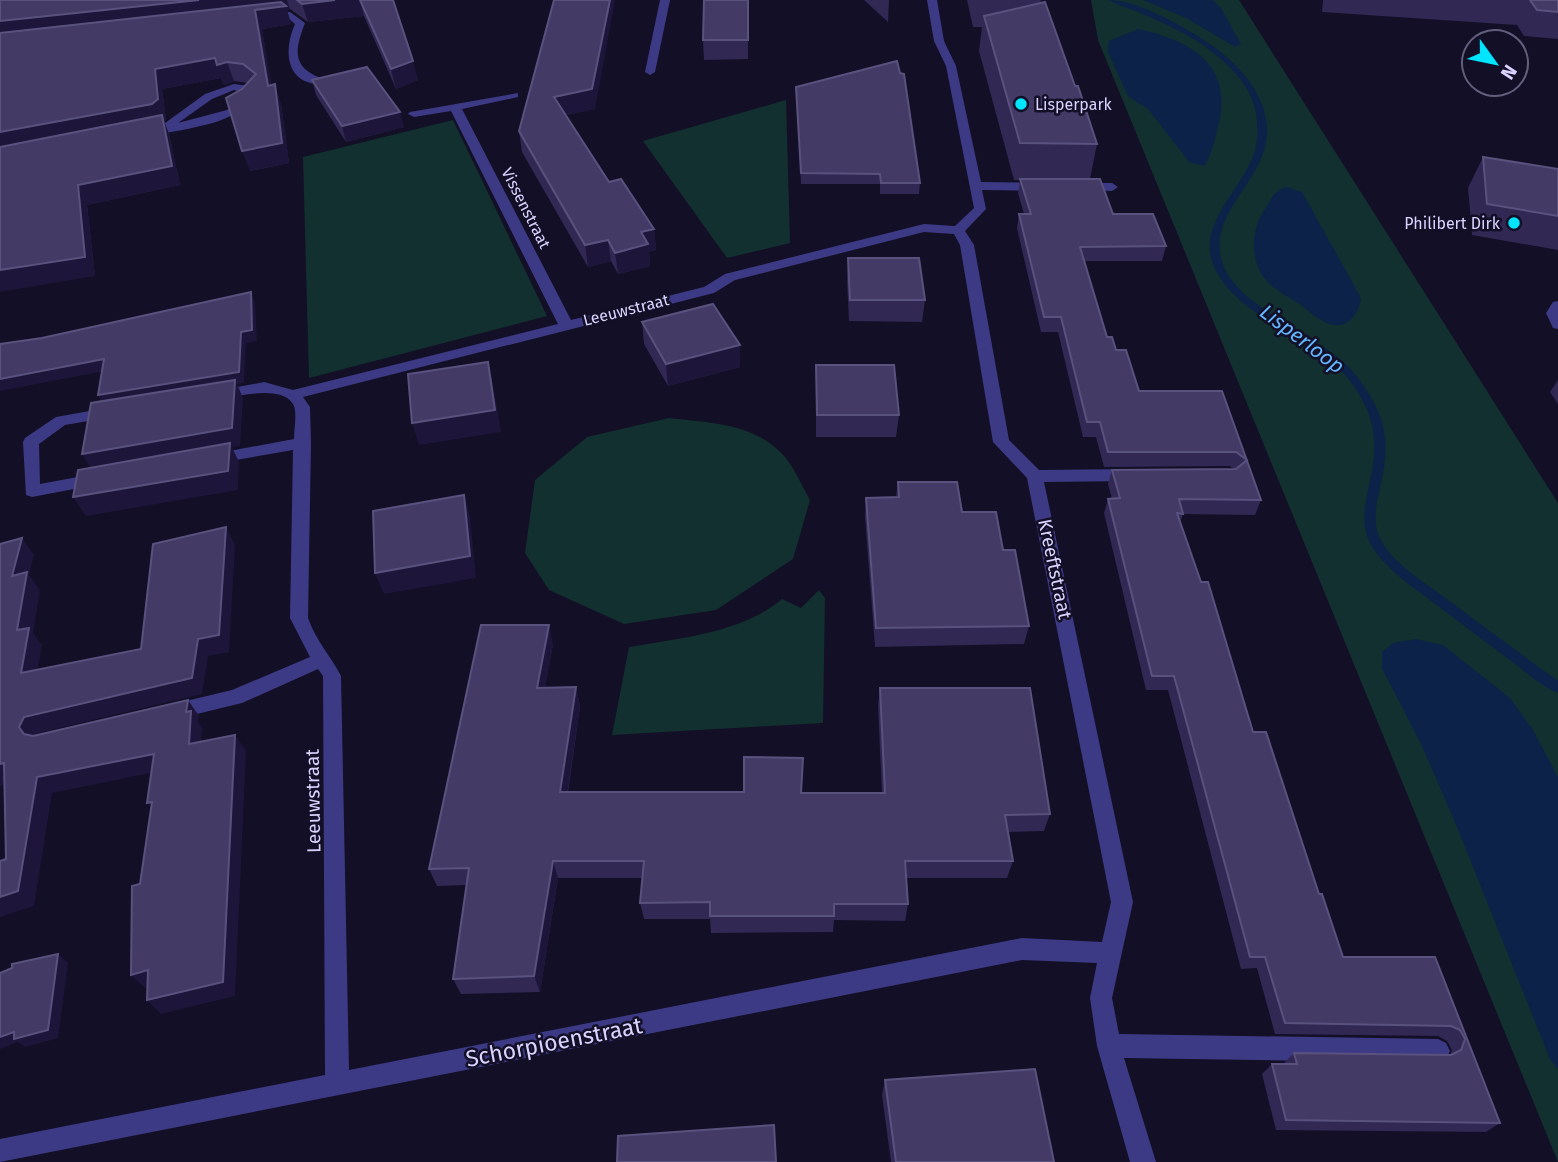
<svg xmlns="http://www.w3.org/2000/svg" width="1558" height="1162" viewBox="0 0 1558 1162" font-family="'Fira Sans',sans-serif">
  <rect width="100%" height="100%" fill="#130f26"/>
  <g fill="#12302f">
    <path d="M1091,0H1239L1558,503V1162L1098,40Z"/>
    <path d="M786,100L790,243L727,258L643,141Z"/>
    <path d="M453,120L547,316L309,378L303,157Z"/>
    <path d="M669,418C710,423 756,423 785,457C795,469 802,486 810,500L793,559L716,610L624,624L549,590L525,553L535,480L587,437Z"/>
    <path d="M819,590L825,598L823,723L612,735L629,647C679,638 742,633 782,599L801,608Z"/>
  </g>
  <g fill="#0c2248">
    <path d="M1143,0H1213L1221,8L1241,44L1235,47L1186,18Z"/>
    <path d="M1138,29C1194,41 1236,67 1217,131C1214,142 1211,157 1204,166L1189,162L1149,110L1128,96L1108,52L1109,41Z"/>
    <path d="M1287,187L1302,192L1361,298C1360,311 1349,328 1334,325C1323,324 1310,312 1301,305C1291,298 1274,290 1266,280C1249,259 1251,230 1265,209C1271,199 1276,188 1287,187Z"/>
    <path d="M1416,639L1443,645L1510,698L1533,730L1558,777V1069L1550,1059L1457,827L1422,746L1382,668V652L1393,643Z"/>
  </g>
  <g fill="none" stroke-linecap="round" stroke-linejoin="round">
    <path fill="#0c2248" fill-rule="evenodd" d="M1109,0C1136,0 1177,23 1201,38C1241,63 1283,108 1261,159C1245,195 1205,227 1225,269C1247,315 1326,334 1359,379C1385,414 1391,440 1381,483C1378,498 1373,514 1377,530C1379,540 1386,549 1393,557C1409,573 1429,586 1447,599C1484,627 1521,654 1558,681V693C1541,687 1525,671 1510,660C1485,642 1460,622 1434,603C1417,590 1400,579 1385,563C1377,555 1369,544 1366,532C1362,517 1366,500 1369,485C1379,443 1376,416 1350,381C1315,335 1243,322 1216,271C1193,227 1239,194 1253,156C1257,146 1258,136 1257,125C1257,94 1236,70 1212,52C1190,34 1163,23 1138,12C1128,8 1117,5 1109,0Z"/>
    <g fill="#3d3a85" fill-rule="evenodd">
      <path d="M660,0H670L655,72L650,75L645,72Z"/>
      <path d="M927,0H937L944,41L956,66L981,182L1043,183L1049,187L1043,191L982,190L986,209L965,231L974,245L1009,440L1039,470L1132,469L1140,475L1132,481L1044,482L1133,902L1112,998L1119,1034L1438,1039L1446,1043L1450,1051L1446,1059L1438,1063L1124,1058L1156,1162H1130L1097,1046L1090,998L1097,963L1022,960L0,1162V1139L325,1075L323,676L318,669L242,703L172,720L165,718L162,712L165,706L232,690L310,657L290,618L293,450L213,464L205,459L213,454L294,439C294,430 297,415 294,406C284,383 235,397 216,400L211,398L208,395L211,392L264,382L293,390L558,324L451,111L414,117L408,114L410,112L518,93V97L462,109L571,320L704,287L725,274L924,224L955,226L974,208L946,66L934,41ZM924,232L954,234L960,245L993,442L1027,478L1111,902L1102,942L1022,938L349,1070L341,676C331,656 316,641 308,618L311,443L310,407L303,397L714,293L735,280Z"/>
      <path d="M290,12L305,23C293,53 293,70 327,80V84C287,88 282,53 295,24L288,18L264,19L259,16L264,13Z"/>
      <path d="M234,84L249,86L260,94C232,128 184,127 144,138L138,134L161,126L205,94ZM234,90L247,94L227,110L178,123L212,99Z"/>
      <path d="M1081,183H1112L1118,187L1112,191L1077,190L1075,187Z"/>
      <path d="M1558,301V329L1553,328L1546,313L1553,302Z"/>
      <path d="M112,407L117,408L120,412L117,416L65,425L39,444L40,484L99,473L105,475L107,479L105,483L32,497L26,495L23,442L25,438L56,417Z"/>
    </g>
  </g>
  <g fill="#312854">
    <path d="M0,0H393L418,80L396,89L364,16L308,22L290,9L287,10L291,24L262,29L271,85L281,104L289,163L250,171L242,89L248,83L234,81L224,85L221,78L162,89L166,119L164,121L169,134L180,185L87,205L95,276Z"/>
    <path d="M554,0L595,109L566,115L609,182L654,229L656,250L649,252L650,266L618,274L611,261L588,267L522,152L519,131Z"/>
    <path d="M748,0V59L704,60L703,40Z"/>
    <path d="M864,0H889L888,22Z"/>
    <path d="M967,0H1041L1040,3L1097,144L1090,179L1113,214L1166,246L1162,261H1084L1107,337L1139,391H1222L1261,500L1255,515L1183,514L1180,523L1253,732L1343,957H1435L1500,1123L1486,1132L1276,1130L1262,1074L1272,1064H1284V1063L1294,1053L1450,1055L1452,1050L1447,1041L1438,1036L1275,1034L1257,968L1241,969L1168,690H1146L1104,513L1108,499H1112L1108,484L1112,470L1233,469L1230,466L1104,467L1096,437H1083L1058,332H1041L1017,228L1019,214H1024L1018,193L1020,180H1014L979,51L982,27H973Z"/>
    <path d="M1323,0H1558V39L1524,36L1517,25L1322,12Z"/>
    <path d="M312,80L404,127L346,142L316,95Z"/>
    <path d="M796,87L920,183L919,194H880V184H801Z"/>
    <path d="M1483,157L1558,169V250L1472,235L1468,188Z"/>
    <path d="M848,258L925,300L922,322L849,321L847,280Z"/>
    <path d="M642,322L740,345V367L668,386L644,344Z"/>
    <path d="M816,365L899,415L896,437H816Z"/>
    <path d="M1558,380V404L1550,392Z"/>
    <path d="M898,482L962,512L1029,626L1024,644L875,647L865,517L866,498L896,497Z"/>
    <path d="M553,644L545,688L576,687L580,706L568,792L882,793L878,706L880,688L1050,814L1044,831L1008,832L1013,861L1007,878H906L908,904L905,921L834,920L833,932L711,933L710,919H644L640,903L643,878H558L540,992L461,994L453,979L467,885L437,886L429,869Z"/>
    <path d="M885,1080L1054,1162H891L882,1095Z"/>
  </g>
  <g fill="#1d163a">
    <path d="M199,0H287L290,9L287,10L291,24L262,29L275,105L268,86L256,13L0,41V21Z"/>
    <path d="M335,0H360L364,16L308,22L302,4Z"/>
    <path d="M610,0H615L595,109L558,117L554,97Z"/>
    <path d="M215,58L227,62L234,81L224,85L221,78L162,89L166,119L164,121L169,134L180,185L87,205L95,276L0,292V132L155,69Z"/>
    <path d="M413,61L418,80L396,89L391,69Z"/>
    <path d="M275,84L281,104L289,163L250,171L242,151Z"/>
    <path d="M400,112L404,127L346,142L342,126Z"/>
    <path d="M654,229L656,250L649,252L650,266L618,274L615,253L641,232Z"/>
    <path d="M608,240L611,261L588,267L585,245Z"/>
    <path d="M251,292L255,303L257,341L246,343L244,383L237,384L243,398L240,446L232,447L239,462L238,490L86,516L73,497L93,472L82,454L104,406L98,395L241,332Z"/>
    <path d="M740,345V367L668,386L666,364Z"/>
    <path d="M104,359L110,370L0,391V379Z"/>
    <path d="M488,362L493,384L501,432L419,445L412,423Z"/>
    <path d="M464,495L470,517L476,578L384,594L375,573Z"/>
    <path d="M226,527L235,545L229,652L208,656L202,694L38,733L34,743L24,734L19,727L24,717L198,639Z"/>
    <path d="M22,538L34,555L29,575L40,590L33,633L42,645L34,690L21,673L12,576Z"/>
    <path d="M549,625L553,644L542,707L537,688Z"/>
    <path d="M576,687L580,706L565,809L560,792Z"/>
    <path d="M188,700L199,716L198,722L202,727L200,760L189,744L186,712Z"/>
    <path d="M235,735L246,751L235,996L161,1014L147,1000Z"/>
    <path d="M154,754L165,770L52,793L34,906L0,917V897L37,777Z"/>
    <path d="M4,763L19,779L0,786V764Z"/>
    <path d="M553,861L558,878L540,992L534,976Z"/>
    <path d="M58,954L68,963L58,1038L25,1047L18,1042L0,1049V1037Z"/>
    <path d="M148,970L162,984L145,988L131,975Z"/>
  </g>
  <g fill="#433a66" stroke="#5a527e" stroke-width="2">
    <path d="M0,0H199L0,21Z"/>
    <path d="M297,0H335L302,4Z"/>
    <path d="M360,0H393L413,61L391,69Z"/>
    <path d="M554,0H610L592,89L554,97L609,182L621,179L654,229L641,232L648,244L615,253L608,240L585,245L519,131Z"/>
    <path d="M704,0H748V40H703Z"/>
    <path d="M1530,0H1558V12L1537,10Z"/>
    <path d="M281,2L286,6L255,10L268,86L275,84L282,143L242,151L226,98L242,89L256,74L243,64L227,62L217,65L215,58L155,69L158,99L152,104L0,132V33Z"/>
    <path d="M1045,2L1075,86H1078L1097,144L1020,143L984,16Z"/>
    <path d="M897,61L900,73L904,74L920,183H881L880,174L801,173L796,87Z"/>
    <path d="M367,67L400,112L342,126L312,80Z"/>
    <path d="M162,115L172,166L78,185L85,257L0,270V147Z"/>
    <path d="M1483,157L1558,169V216L1487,204Z"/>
    <path d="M1020,179H1100L1113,214H1153L1166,246L1080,247L1107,337H1112L1116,350H1126L1139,391H1222L1261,500L1179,499L1183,514L1177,513L1201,582H1208L1253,732H1266L1319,894H1322L1343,957H1435L1500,1123L1286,1120L1272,1064H1297L1294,1053L1451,1055L1461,1050L1465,1039L1460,1030L1451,1026L1285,1023L1265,957H1250L1174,676H1152L1108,499L1120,498L1112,470L1236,469L1247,460L1236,452H1108L1100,422H1087L1061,317H1044L1019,214H1031Z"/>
    <path d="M848,258H919L925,300H850Z"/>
    <path d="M251,292L252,330L241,332L239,372L98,395L104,359L0,379V344L42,338Z"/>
    <path d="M713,304L740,345L666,364L642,322Z"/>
    <path d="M488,362L495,410L412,423L408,374Z"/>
    <path d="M816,365H894L899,415H817Z"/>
    <path d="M235,380L232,428L82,454L91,403Z"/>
    <path d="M230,443L228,471L73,497L78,470Z"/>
    <path d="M898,482H957L962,512H996L1003,550H1015L1029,626L876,628L866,498L899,497Z"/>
    <path d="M464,495L470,556L375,573L373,511Z"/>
    <path d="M226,527L219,635L198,639L192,678L24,717L19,727L24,734L33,736L188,700L186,712L191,711L189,744L235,735L223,982L147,1000L148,970L131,975L132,886L140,884L152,802L147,803L154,754L37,777L18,891L0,897V861L6,859L4,763L0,764V544L22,538L12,576L27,572L17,630L29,628L21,673L141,649L153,544Z"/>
    <path d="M481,625H549L537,688L576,687L560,792H744V757L803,758L801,793H885L880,688H1030L1050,814L1005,815L1013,861H905L908,904H834V916H710V902L640,903L644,861H553L534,976L453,979L469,868L429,869Z"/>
    <path d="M58,954L48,1030L14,1039V1032L0,1037V973L12,968V964Z"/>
    <path d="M1035,1069L1054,1162H896L885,1080Z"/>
    <path d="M774,1125L776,1162H617L618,1136Z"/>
  </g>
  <g fill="#00e5ff" stroke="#130f26" stroke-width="2.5">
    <circle cx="1021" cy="104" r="7"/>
    <circle cx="1514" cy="223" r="7"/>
  </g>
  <g text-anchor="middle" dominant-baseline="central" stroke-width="5" stroke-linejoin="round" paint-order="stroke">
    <g font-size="16" fill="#d9d4ff" stroke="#130f26" text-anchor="start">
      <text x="1035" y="104">Lisperpark</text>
      <text x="1500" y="223" text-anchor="end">Philibert Dirk</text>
    </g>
    <g font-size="16" fill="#d9d4ff" stroke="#130f26">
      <text transform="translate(526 208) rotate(63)">Vissenstraat</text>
      <text transform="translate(626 310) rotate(-14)">Leeuwstraat</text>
    </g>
    <g font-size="19" fill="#d9d4ff" stroke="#130f26">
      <text transform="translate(1055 569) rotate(78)">Kreeftstraat</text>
      <text transform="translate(313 801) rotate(-91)">Leeuwstraat</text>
    </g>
    <g font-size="21" font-style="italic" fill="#62b6ff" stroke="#130f26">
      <text transform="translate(1302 339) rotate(37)">Lisperloop</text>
    </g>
    <g font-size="23" fill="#d9d4ff" stroke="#130f26">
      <text transform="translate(554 1042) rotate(-11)">Schorpioenstraat</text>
    </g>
  </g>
  <g transform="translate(1495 63) rotate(123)"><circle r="33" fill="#130f26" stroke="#625e7d" stroke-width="2"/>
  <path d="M0-5L12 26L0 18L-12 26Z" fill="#00e5ff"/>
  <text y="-10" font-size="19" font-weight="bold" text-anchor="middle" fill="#d9d4ff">N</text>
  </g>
</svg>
